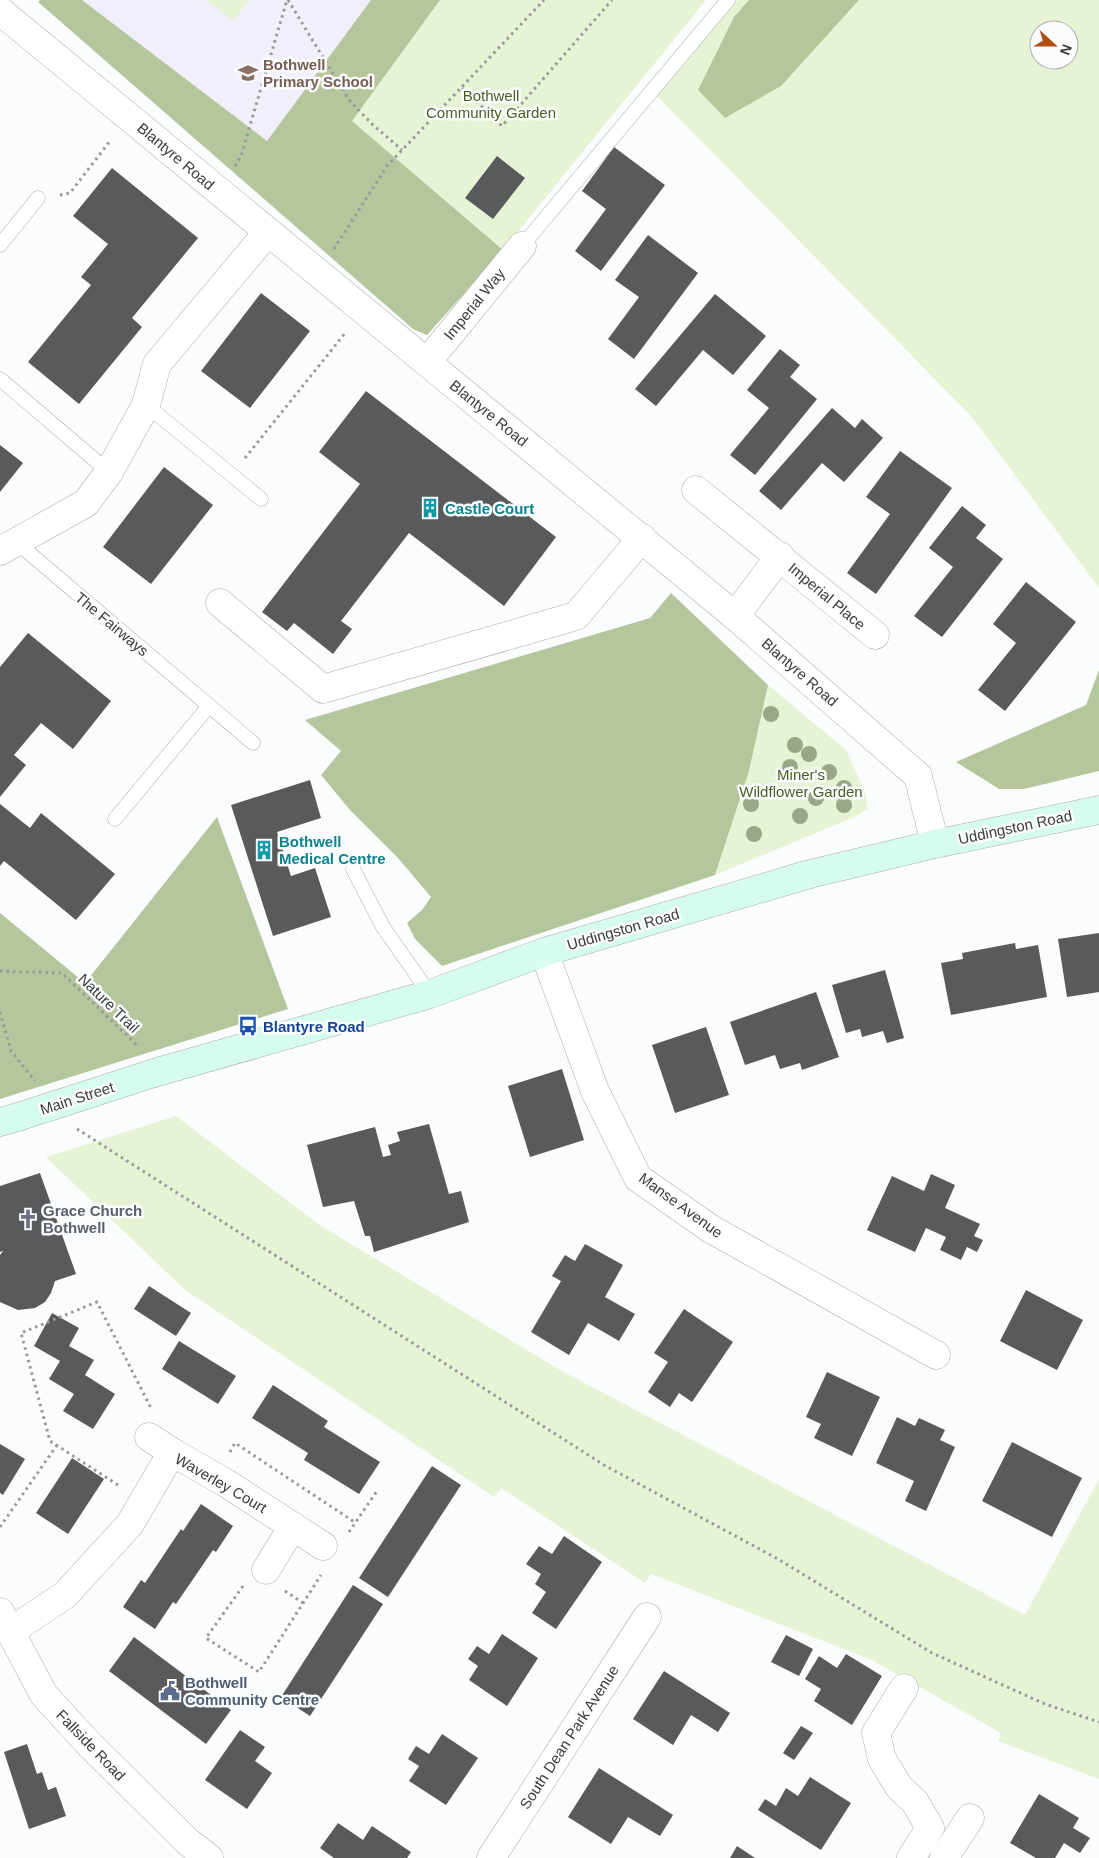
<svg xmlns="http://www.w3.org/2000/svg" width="1099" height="1858" viewBox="0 0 1099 1858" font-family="Arial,sans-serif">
  <rect width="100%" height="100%" fill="#fbfcfd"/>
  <path fill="#f2effd" d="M82,0H371L267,141Z"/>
  <g fill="#e6f4d5" fill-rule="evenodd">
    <path d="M207,0H250L233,21Z"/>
    <path d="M440,0H706L503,250L352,121Z"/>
    <path d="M737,0H1099V588L971,416L655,94ZM1039,30H1069V60H1039Z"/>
    <path d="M768,685L846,750L865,792L868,809L852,818L715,875L749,771Z"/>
    <path d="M176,1116L321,1226L560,1370L1025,1615L1099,1479V1779L998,1741L1001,1733L872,1660L651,1574L645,1583L501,1488L494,1497L185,1290L46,1157Z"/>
  </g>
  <g fill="#b5c69d">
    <path d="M40,0H82L267,141L371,0H440L352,121L503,250L427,335L413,329L38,2Z"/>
    <path d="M749,0H859L781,86L725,118L698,90L734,17Z"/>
    <path d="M671,593L768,685L749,771L715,875L442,966L415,939L407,923L422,910L431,897L398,858L350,810L321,775L341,751L305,720L650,618Z"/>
    <path d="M1099,670V771L1024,789H999L956,762L1086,705Z"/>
    <path d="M217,817L288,1009L0,1099V913L85,983Z"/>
  </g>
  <g fill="#595a5b">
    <path d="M614,147L665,185L601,271L575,251L606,209L582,191Z"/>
    <path d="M497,156L525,178L493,219L465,198Z"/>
    <path d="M112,168L198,238L132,318L142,327L79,404L28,362L91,285L81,277L108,244L73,216Z"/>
    <path d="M648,235L698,273L634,359L608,339L639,297L615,280Z"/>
    <path d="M261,293L310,331L250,408L201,371Z"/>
    <path d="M715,294L766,336L733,375L703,350L656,406L635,389Z"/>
    <path d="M780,349L800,365L790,377L817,399L755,475L730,455L769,408L747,390Z"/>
    <path d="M366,391L556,537L504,606L409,533L341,621L352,629L333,654L294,623L287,631L262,612L360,484L319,452Z"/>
    <path d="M832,408L855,428L862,419L883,438L844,482L822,463L781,510L759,491Z"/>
    <path d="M0,445L23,463L0,492Z"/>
    <path d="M900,451L952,488L876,594L847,573L890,514L866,497Z"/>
    <path d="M164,467L213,505L151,584L103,547Z"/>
    <path d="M962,506L986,525L976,538L1003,559L942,637L914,616L953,567L929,548Z"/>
    <path d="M1026,582L1076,622L1005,711L978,690L1016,643L993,624Z"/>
    <path d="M28,633L111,701L73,749L41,723L14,755L26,765L0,797V667Z"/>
    <path d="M310,780L321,818L277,832L291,876L315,868L331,917L273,936L231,805Z"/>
    <path d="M0,804L30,828L41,813L115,874L76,920L4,861L0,866Z"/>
    <path d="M1099,933V992L1067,997L1058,939Z"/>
    <path d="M1015,943L1016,949L1038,945L1047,997L951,1015L941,963L963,959L962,953Z"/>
    <path d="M885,970L904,1038L887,1043L883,1031L862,1037L860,1029L846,1033L832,985Z"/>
    <path d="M816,992L839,1057L802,1070L800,1063L780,1069L775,1055L745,1065L730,1022Z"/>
    <path d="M706,1027L729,1095L675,1113L652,1045Z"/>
    <path d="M562,1069L584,1140L530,1157L508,1086Z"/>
    <path d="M429,1124L449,1194L461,1191L469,1222L374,1252L370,1236H365L354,1201L323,1207L307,1145L375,1127L383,1157L391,1155L388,1145L400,1141L397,1132Z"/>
    <path d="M40,1173L76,1274L55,1281L51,1293L45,1302L35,1308L18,1310L0,1302V1255L3,1251L0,1252V1186Z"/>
    <path d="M931,1174L955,1185L945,1208L980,1224L974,1236L983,1240L977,1252L967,1247L961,1260L940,1250L946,1237L926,1228L915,1252L867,1230L892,1176L924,1191Z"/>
    <path d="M585,1244L623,1265L605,1297L635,1314L619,1341L588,1323L569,1355L531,1332L561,1281L552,1276L565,1255L575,1261Z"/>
    <path d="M149,1286L191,1313L176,1336L134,1309Z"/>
    <path d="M1026,1290L1083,1320L1057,1370L1000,1341Z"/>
    <path d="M684,1309L733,1342L692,1402L679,1393L670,1407L648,1392L668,1362L654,1353Z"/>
    <path d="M52,1313L79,1328L69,1346L94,1360L85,1375L115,1394L93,1429L63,1411L74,1394L49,1379L60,1361L34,1346Z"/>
    <path d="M179,1341L236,1376L218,1404L162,1369Z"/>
    <path d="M827,1372L880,1397L852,1456L814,1438L821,1424L806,1417Z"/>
    <path d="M273,1385L328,1421L324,1427L380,1462L359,1494L304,1460L308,1453L252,1418Z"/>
    <path d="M897,1417L915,1426L919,1418L945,1430L940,1440L955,1447L926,1511L905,1501L914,1481L876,1463Z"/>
    <path d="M1012,1442L1082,1478L1052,1537L982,1501Z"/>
    <path d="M0,1444L25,1459L3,1495L0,1493Z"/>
    <path d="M72,1458L104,1479L68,1534L36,1513Z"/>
    <path d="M432,1466L461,1485L388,1597L359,1578Z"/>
    <path d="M201,1504L233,1526L216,1552L213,1550L176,1604L173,1602L155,1629L123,1607L141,1580L145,1583L181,1529L183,1531Z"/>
    <path d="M564,1536L602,1562L556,1629L532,1613L546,1592L535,1584L541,1574L526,1564L539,1546L552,1554Z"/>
    <path d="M353,1585L383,1604L310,1716L281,1697Z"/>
    <path d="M502,1634L538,1658L507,1706L469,1680L478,1666L468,1659L477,1646L489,1654Z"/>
    <path d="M786,1635L813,1649L799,1676L771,1662Z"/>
    <path d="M134,1637L231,1710L206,1744L109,1671Z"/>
    <path d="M846,1654L882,1676L852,1725L814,1701L821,1689L805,1679L819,1656L837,1668Z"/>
    <path d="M664,1671L730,1713L718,1732L691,1715L673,1745L633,1719Z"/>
    <path d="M801,1726L813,1733L794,1760L783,1753Z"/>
    <path d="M240,1730L265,1747L255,1761L272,1773L247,1809L205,1780Z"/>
    <path d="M442,1734L478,1758L446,1805L409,1781L419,1766L408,1759L416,1746L429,1754Z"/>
    <path d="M27,1744L37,1774L42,1772L48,1790L56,1787L66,1816L29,1829L4,1752Z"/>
    <path d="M599,1768L673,1815L660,1836L628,1817L611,1844L568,1817Z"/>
    <path d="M810,1777L851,1803L821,1850L758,1810L765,1799L776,1806L786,1788L798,1796Z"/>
    <path d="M1039,1794L1079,1818L1073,1828L1090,1838L1080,1853L1064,1843L1055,1858H1036L1010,1843Z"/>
    <path d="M338,1823L363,1840L372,1826L411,1852L407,1858H334L320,1848Z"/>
    <path d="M737,1846L755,1858H730Z"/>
  </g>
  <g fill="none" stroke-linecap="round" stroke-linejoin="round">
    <defs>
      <g id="service">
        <path d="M0,245L38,198"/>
        <path d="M522,246L728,0"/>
        <path d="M0,379L109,472"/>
        <path d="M146,405L261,499"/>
        <path d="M15,541L253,743"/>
        <path d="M115,819L209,706"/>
        <path d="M353,869L383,927L430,994"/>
      </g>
      <g id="minor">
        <path d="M427,362L522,246"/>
        <path d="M696,490L875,635"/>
        <path d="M0,551L86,503L109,472L146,405L157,364L268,232"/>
        <path d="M220,603L323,689L576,616L642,538"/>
        <path d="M735,616L780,556"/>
        <path d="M544,952L595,1091L638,1178L711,1229L936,1355"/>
        <path d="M149,1437L172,1452"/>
        <path d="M266,1570L293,1526"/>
        <path d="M11,1631L65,1595L130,1524L172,1452L226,1483L323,1546"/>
        <path d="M904,1688L876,1733L882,1759L899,1787L915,1802L930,1828L911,1858"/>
        <path d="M491,1858L647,1617"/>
        <path d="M944,1858L970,1818"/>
      </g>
      <g id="tertiary">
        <path d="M0,11L735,616L918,776L935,844"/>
        <path d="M0,1612L44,1695L90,1745L187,1841L209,1858"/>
      </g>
      <g id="secondary">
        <path d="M154,1073L430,994L544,952L810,874L935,844L1099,810"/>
        <path d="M0,1122L21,1116"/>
      </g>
    </defs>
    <use href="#service" stroke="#aaabac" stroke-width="15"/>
    <use href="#minor" stroke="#aaabac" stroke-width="29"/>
    <use href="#tertiary" stroke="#aaabac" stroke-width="29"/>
    <use href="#secondary" stroke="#aaabac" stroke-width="29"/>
    <g stroke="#98999a" stroke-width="3" stroke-dasharray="2.5 4" stroke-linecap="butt">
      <path d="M288,0L349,100L373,125L402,150"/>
      <path d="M462,88L502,126L612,0"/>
      <path d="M235,166L241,156L287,0"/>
      <path d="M60,195L70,193L110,141"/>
      <path d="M334,249L387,166L544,0"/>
      <path d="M245,458L346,332"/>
      <path d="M0,971L62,973L139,1047"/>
      <path d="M0,1012L11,1051L35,1081"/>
      <path d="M77,1129L604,1465L778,1559L932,1653L1045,1704L1099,1722"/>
      <path d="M230,1452L235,1443L356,1523"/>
      <path d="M118,1485L50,1441L21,1333L97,1302L151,1408"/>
      <path d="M0,1527L57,1445"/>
      <path d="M349,1532L377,1491"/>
      <path d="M243,1586L206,1638L259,1672L321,1575"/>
      <path d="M285,1591L303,1603"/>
    </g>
    <use href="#service" stroke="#fff" stroke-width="14"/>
    <use href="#minor" stroke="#fff" stroke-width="28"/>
    <use href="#tertiary" stroke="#fff" stroke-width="28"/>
    <use href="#secondary" stroke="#d6fbef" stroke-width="28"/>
    <defs>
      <path id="secondary-bridge" d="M21,1116L154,1073"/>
    </defs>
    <use href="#secondary-bridge" stroke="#aaabac" stroke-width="29" stroke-linecap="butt"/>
    <use href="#secondary-bridge" stroke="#d6fbef" stroke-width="28"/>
  </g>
  <g fill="#9aa786">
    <circle cx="771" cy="714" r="8"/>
    <circle cx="795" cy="745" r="8"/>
    <circle cx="809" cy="754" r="8"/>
    <circle cx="790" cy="767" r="8"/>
    <circle cx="829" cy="772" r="8"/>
    <circle cx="844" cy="788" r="8"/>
    <circle cx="816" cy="798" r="8"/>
    <circle cx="751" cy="804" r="8"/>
    <circle cx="844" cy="805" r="8"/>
    <circle cx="800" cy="816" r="8"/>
    <circle cx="754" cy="834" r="8"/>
  </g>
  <defs>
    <symbol id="school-bare" viewBox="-9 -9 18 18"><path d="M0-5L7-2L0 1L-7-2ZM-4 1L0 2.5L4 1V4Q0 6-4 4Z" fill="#8d6e63" stroke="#fbfcfd" stroke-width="2.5" paint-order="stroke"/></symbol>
    <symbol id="building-bare" viewBox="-9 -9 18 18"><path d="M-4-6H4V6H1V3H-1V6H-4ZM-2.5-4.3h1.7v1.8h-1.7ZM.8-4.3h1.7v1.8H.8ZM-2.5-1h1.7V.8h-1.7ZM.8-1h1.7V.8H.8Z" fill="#0f9aa8" stroke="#fbfcfd" stroke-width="2.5" paint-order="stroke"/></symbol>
    <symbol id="bus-bare" viewBox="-9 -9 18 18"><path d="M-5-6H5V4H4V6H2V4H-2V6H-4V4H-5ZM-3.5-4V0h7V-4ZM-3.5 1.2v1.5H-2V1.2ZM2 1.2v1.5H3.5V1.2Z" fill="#1a4fb4" stroke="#fbfcfd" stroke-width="2.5" paint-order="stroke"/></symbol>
    <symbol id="church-bare" viewBox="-9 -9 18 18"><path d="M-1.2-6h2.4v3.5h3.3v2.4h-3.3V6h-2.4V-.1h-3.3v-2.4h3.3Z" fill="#6b7280" stroke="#fbfcfd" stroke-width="2.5" paint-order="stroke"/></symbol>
    <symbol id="civic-bare" viewBox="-9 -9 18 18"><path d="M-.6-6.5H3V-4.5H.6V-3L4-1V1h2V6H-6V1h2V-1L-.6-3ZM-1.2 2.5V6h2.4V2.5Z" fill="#5c6f8a" stroke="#fbfcfd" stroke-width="2.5" paint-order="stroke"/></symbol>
  </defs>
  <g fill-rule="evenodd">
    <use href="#school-bare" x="234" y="59" width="28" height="28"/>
    <use href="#building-bare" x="416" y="494" width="28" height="28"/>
    <use href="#building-bare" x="250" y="836" width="28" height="28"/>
    <use href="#bus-bare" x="234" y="1012" width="28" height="28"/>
    <use href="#church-bare" x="14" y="1205" width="28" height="28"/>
    <use href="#civic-bare" x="156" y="1677" width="28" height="28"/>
  </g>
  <g text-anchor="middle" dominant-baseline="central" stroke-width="5" stroke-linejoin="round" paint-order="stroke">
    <g font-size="15" font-weight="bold" fill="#785e54" stroke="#fbfcfd" text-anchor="start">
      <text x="263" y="64">Bothwell<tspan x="263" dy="17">Primary School</tspan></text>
    </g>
    <g font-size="15" fill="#4a6125" stroke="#fbfcfd">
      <text x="491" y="95">Bothwell<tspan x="491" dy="17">Community Garden</tspan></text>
      <text x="801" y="774">Miner's<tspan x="801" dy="17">Wildflower Garden</tspan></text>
    </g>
    <g font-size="15" fill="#3c3c3d" stroke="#fbfcfd">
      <text transform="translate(176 156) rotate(40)">Blantyre Road</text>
      <text transform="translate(474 304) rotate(-51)">Imperial Way</text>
      <text transform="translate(489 413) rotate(39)">Blantyre Road</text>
      <text transform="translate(827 596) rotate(40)">Imperial Place</text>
      <text transform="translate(112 624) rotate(40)">The Fairways</text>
      <text transform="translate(800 672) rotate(41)">Blantyre Road</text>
      <text transform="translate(1015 827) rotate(-12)">Uddingston Road</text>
      <text transform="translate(623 929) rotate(-16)">Uddingston Road</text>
      <text transform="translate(109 1003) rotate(44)">Nature Trail</text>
      <text transform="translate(77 1098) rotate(-18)">Main Street</text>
      <text transform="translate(681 1205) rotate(36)">Manse Avenue</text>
      <text transform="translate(221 1483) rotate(30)">Waverley Court</text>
      <text transform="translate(569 1737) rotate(-57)">South Dean Park Avenue</text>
      <text transform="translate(91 1745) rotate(46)">Fallside Road</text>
    </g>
    <g font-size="15" font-weight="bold" fill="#0d838f" stroke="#fbfcfd" text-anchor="start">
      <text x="445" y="508">Castle Court</text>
      <text x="279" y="841">Bothwell<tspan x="279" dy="17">Medical Centre</tspan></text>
    </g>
    <g font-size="15" font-weight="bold" fill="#164399" stroke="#fbfcfd" text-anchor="start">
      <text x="263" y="1026">Blantyre Road</text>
    </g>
    <g font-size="15" font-weight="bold" fill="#5b616d" stroke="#fbfcfd" text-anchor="start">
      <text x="43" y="1210">Grace Church<tspan x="43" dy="17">Bothwell</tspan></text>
    </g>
    <g font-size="15" font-weight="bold" fill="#4e5e75" stroke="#fbfcfd" text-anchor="start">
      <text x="185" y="1682">Bothwell<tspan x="185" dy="17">Community Centre</tspan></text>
    </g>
  </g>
  <g transform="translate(1054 45) rotate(111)"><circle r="24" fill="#fbfcfd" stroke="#afafb0"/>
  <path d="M0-4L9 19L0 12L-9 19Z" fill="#b04e13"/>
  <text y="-8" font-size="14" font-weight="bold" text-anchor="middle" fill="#3c3c3d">N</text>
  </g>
</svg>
